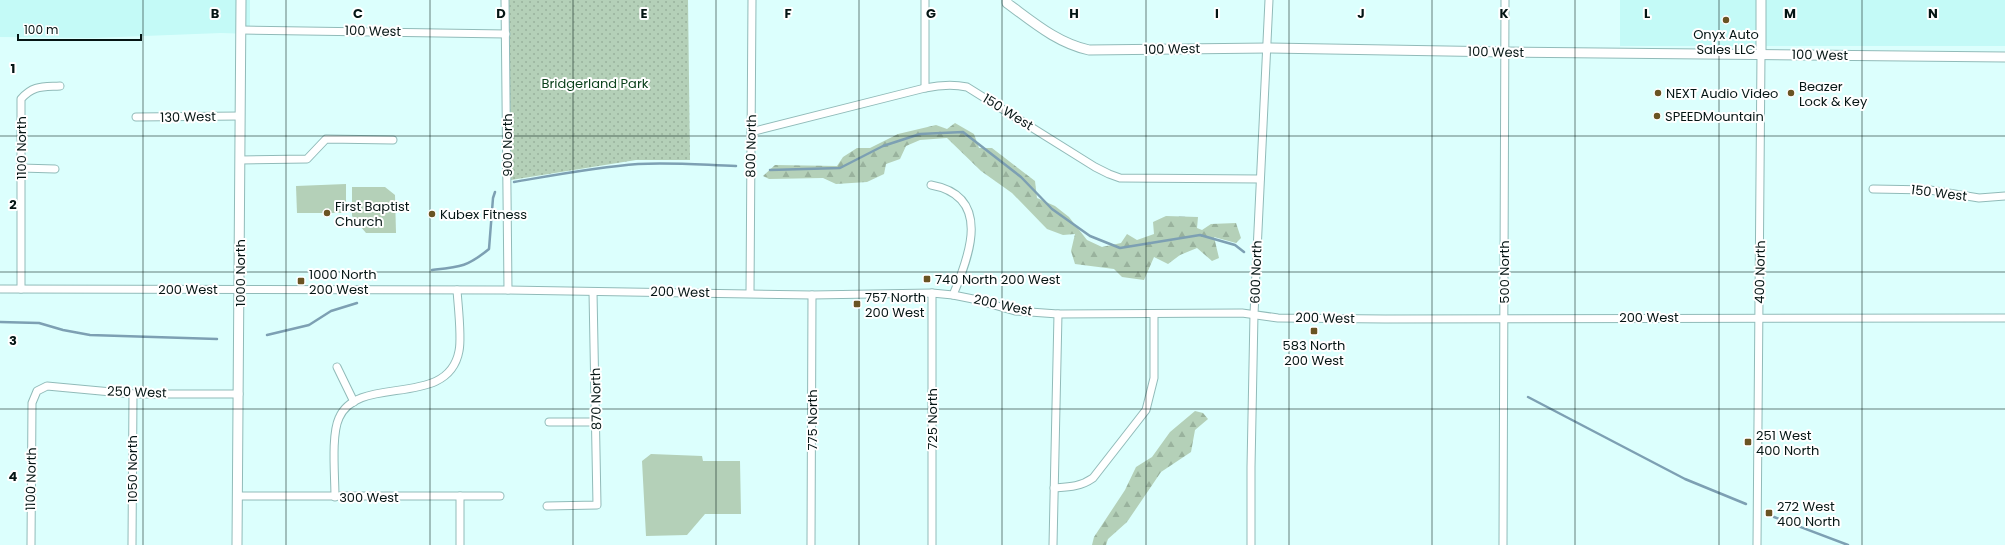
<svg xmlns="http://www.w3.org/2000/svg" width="2005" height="545" viewBox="0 0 2005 545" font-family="Poppins,sans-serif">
  <defs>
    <pattern id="forest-firs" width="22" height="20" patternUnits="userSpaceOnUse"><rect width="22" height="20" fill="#b4d0b8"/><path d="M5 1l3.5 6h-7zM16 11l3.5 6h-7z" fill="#99b29d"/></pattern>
    <pattern id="park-dots" width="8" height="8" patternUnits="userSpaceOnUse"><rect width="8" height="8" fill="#b4d0b8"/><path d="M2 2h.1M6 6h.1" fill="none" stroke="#99b29d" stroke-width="1.8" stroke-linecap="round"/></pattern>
  </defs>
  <rect width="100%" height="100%" fill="#dcfffd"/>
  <g fill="#c4faf7">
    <path d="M0,0H250V34L221,33L93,38L0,37Z"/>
    <rect x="1620" y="0" width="385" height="46"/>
  </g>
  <g fill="#b4d0b8">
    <path d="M346,184V213H297L296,186Z"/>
    <path d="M352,187H385L395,195L396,233H366L352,216Z"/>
    <path d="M651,454L702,456L703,461H740L741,514H705L687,535L646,536L642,461Z"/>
  </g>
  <g fill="url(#forest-firs)">
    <path d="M955,123L974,134L979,148H992L1035,181L1037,198L1055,206L1069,217L1087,240L1102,247L1121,243L1127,234L1137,240L1154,234L1153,222L1166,216L1198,217L1197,228L1202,230L1211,224L1236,223L1241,238L1236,243L1214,237L1219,258L1212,261L1197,248L1180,255L1168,264L1154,257L1144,280L1122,277L1114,269L1075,264L1071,251L1075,234L1063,235L1047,229L1012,193L981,171L947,138L920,140L906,146L900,159L886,164L884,174L867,182L836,184L823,178L769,179L763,176L775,165L837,166L843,157L857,148H870L898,134L936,125L947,129Z"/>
    <path d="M1195,411L1203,413L1208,419L1195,430L1191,452L1161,472L1127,522L1108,539L1106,545H1092L1094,537L1125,490L1136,467L1152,457L1170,432Z"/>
  </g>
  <path fill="url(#park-dots)" d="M509,0H688L690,160H636L511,180Z"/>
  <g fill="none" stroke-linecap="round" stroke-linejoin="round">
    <g stroke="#7da0b3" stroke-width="2.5">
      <path d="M770,170L840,168L883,146L920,134L963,132L1021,177L1052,209L1090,236L1120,248L1200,235L1235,245L1244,252"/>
      <path d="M514,182C555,175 597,167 638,164C671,162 704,165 736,166"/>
      <path d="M432,270C460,267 467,267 489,249L493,198L495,192"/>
      <path d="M0,322L39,323L63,330L90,335L217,339"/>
      <path d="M267,335L309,325L331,311L357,303"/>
      <path d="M1528,397L1685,479L1746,504"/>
      <path d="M1774,517L1848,545"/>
    </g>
    <defs>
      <g id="minor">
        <path d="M505,0L508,290"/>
        <path d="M925,0V88"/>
        <path d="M241,30L506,34"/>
        <path d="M136,117L240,116"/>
        <path d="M751,132L925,88C940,85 952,84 967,87L1095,167L1109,174L1120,178L1260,179"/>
        <path d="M240,160L307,159L326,139L393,140"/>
        <path d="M21,168L55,169"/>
        <path d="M931,185C992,196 970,255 953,295"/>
        <path d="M1873,189L1930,190L1979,198L2005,196"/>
        <path d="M0,289L508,290L812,295L932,293L953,295L973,299L1015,311L1058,314L1242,313L1278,318L1385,319L2005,318"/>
        <path d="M21,289V99C33,85 43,87 60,86"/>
        <path d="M750,293L752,0"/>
        <path d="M337,367L354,402"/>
        <path d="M549,422H597"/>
        <path d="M1054,488C1069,487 1080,487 1093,478L1146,410L1154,378V314"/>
        <path d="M238,496H500"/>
        <path d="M335,497C335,476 331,435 339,418C358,373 448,410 459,351C462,337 458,306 457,290"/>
        <path d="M547,506L597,505L593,292"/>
        <path d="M31,545L32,403L37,391L47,386L133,394H239"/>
        <path d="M132,545L133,394"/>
        <path d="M460,545V496"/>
        <path d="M811,545L812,295"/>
        <path d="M932,545V293"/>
        <path d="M1053,545L1058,314"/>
        <path d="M1251,545V467L1254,314L1269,0"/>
        <path d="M1503,545L1505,0"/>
        <path d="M1757,545L1761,54"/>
      </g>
      <g id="tertiary">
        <path d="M1007,0V3C1033,22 1057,43 1089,50L1268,48L1505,52L2005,57"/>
        <path d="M1761,0V54"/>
        <path d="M237,545L241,0"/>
      </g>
    </defs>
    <use href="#minor" stroke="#91bbb9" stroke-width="9"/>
    <use href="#tertiary" stroke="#91bbb9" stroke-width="11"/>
    <use href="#minor" stroke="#fff" stroke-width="7"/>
    <use href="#tertiary" stroke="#fff" stroke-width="9"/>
  </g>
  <path fill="none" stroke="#051514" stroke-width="1" stroke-opacity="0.55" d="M143,0V545M286,0V545M430,0V545M573,0V545M716,0V545M859,0V545M1002,0V545M1146,0V545M1289,0V545M1432,0V545M1575,0V545M1719,0V545M1862,0V545M0,136H2005M0,272H2005M0,409H2005"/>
  <g fill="#6a5423" stroke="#fff" stroke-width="1.5">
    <circle cx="1726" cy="20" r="4"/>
    <circle cx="1658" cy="93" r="4"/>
    <circle cx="1791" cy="93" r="4"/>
    <circle cx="1657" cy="116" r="4"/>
    <circle cx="327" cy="213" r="4"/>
    <circle cx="432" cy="214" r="4"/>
    <rect x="923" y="275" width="8" height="8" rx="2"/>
    <rect x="297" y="277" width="8" height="8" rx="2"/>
    <rect x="853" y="300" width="8" height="8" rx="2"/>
    <rect x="1310" y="327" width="8" height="8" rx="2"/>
    <rect x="1744" y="438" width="8" height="8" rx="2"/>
    <rect x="1765" y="509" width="8" height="8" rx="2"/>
  </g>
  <g text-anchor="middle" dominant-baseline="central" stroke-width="4" stroke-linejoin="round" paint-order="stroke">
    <g font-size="13" fill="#051514" stroke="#fff">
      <text transform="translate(373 31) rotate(1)">100 West</text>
      <text transform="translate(1172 49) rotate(-1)">100 West</text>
      <text transform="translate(1496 52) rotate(1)">100 West</text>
      <text transform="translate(1820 55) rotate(1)">100 West</text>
      <text transform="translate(1008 112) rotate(32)">150 West</text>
      <text transform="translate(188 117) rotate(-1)">130 West</text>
      <text transform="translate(507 145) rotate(-90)">900 North</text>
      <text transform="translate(751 146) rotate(-89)">800 North</text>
      <text transform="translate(21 148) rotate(-90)">1100 North</text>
      <text transform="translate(1939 193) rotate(7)">150 West</text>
      <text transform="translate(1256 272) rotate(-88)">600 North</text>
      <text transform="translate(1504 272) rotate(-90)">500 North</text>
      <text transform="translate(1760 272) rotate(-89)">400 North</text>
      <text transform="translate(240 273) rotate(-90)">1000 North</text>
      <text x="188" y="289">200 West</text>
      <text transform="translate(680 292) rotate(1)">200 West</text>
      <text transform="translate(1003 305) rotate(12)">200 West</text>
      <text x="1649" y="317">200 West</text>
      <text transform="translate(1325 318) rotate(1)">200 West</text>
      <text transform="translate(137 392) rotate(2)">250 West</text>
      <text transform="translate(596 399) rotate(-91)">870 North</text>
      <text transform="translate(932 419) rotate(-90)">725 North</text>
      <text transform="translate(812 420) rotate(-90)">775 North</text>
      <text transform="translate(132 469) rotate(-90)">1050 North</text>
      <text transform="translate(31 479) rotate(-89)">1100 North</text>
      <text x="369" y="497">300 West</text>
    </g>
    <g font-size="13" fill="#051514" stroke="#fff" text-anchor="start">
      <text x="1726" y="34" text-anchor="middle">Onyx Auto<tspan x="1726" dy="15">Sales LLC</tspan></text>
      <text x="1799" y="86">Beazer<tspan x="1799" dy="15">Lock &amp; Key</tspan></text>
      <text x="1666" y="93">NEXT Audio Video</text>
      <text x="1665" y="116">SPEEDMountain</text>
      <text x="335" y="206">First Baptist<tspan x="335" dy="15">Church</tspan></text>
      <text x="440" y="214">Kubex Fitness</text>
      <text x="309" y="274">1000 North<tspan x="309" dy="15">200 West</tspan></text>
      <text x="935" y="279">740 North 200 West</text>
      <text x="865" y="297">757 North<tspan x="865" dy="15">200 West</tspan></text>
      <text x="1314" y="345" text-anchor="middle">583 North<tspan x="1314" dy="15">200 West</tspan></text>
      <text x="1756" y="435">251 West<tspan x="1756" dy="15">400 North</tspan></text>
      <text x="1777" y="506">272 West<tspan x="1777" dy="15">400 North</tspan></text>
    </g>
    <g font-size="13" fill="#0b411c" stroke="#fff">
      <text x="595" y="83">Bridgerland Park</text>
    </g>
  </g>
  <g font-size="13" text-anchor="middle" font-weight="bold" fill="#051514" stroke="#fff" stroke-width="4" stroke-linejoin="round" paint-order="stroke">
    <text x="215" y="18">B</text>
    <text x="358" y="18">C</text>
    <text x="501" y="18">D</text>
    <text x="644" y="18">E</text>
    <text x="788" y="18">F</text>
    <text x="931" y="18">G</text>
    <text x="1074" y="18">H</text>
    <text x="1217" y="18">I</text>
    <text x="1361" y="18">J</text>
    <text x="1504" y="18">K</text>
    <text x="1647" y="18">L</text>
    <text x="1790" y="18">M</text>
    <text x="1933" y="18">N</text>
    <text x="13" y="73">1</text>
    <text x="13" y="209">2</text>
    <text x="13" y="345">3</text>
    <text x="13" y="481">4</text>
  </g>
  <path d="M18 34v6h123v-6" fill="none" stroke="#051514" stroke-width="2"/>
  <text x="24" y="34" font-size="12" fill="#051514" stroke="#ffffff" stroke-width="3" paint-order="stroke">100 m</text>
</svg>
